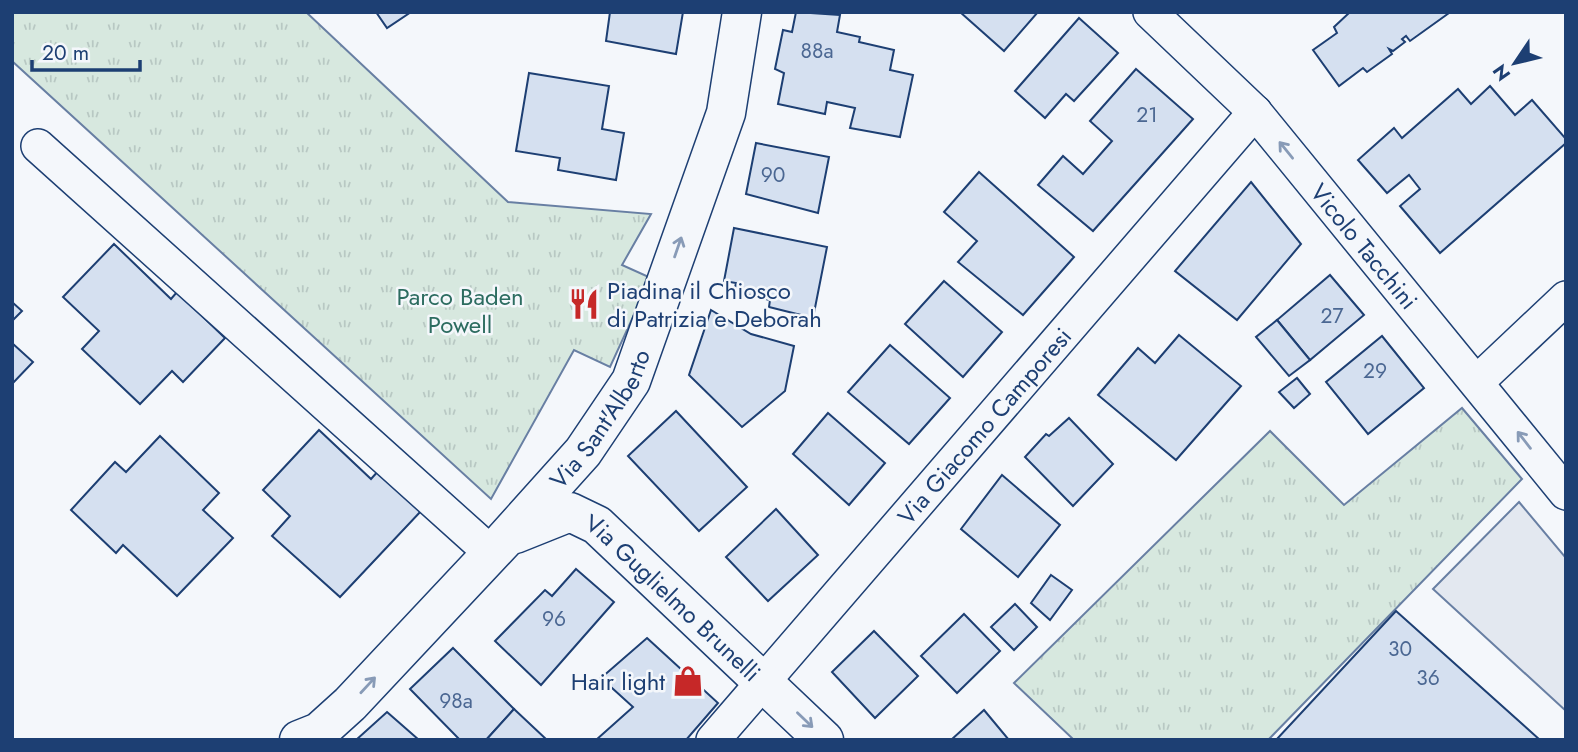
<svg xmlns="http://www.w3.org/2000/svg" width="1578" height="752" viewBox="0 0 1578 752" font-family="Jost,sans-serif">
  <defs>
    <pattern id="park-tufts" width="24" height="20" patternUnits="userSpaceOnUse" patternTransform="scale(1.75)"><rect width="24" height="20" fill="#d7e8df"/><path d="M3 7l-1-3M5 7V3M7 7l1-3M15 17l-1-3M17 17v-4M19 17l1-3" fill="none" stroke="#b8c8c3"/></pattern>
  </defs>
  <rect width="100%" height="100%" fill="#f4f7fb"/>
  <g fill="url(#park-tufts)" stroke="#687fa3" stroke-width="2">
    <path d="M12,12H306L508,202L651,214L622,265L651,278L610,367L574,350L491,499L12,61Z"/>
    <path d="M1462,408L1522,479L1268,740H1074L1014,683L1270,431L1344,505Z"/>
  </g>
  <path fill="#e3e8f0" stroke="#687fa3" stroke-width="2" d="M1519,502L1566,558V711L1433,589Z"/>
  <g fill="#d5e0f0" stroke="#1d3f73" stroke-width="2">
    <path d="M376,12H411L387,28Z"/>
    <path d="M610,12H683L676,54L606,41Z"/>
    <path d="M796,12L840,15L837,32L860,37L859,42L894,50L890,70L913,75L900,137L850,128L855,108L827,102L825,114L778,104L784,73L775,69L783,30L792,32Z"/>
    <path d="M960,12H1038L1004,51Z"/>
    <path d="M1350,12H1449V13L1410,41L1406,36L1402,39L1405,42L1393,51L1389,49L1392,54L1367,72L1363,68L1339,86L1313,50L1337,33L1334,27Z"/>
    <path d="M1079,18L1118,53L1074,101L1066,94L1045,118L1015,91Z"/>
    <path d="M1136,69L1193,119L1093,231L1038,185L1063,156L1083,174L1112,141L1090,121Z"/>
    <path d="M529,73L609,86L602,129L624,133L616,180L558,170L560,158L516,151Z"/>
    <path d="M1490,86L1515,115L1532,100L1566,139V143L1440,253L1400,206L1420,189L1409,175L1387,193L1358,160L1394,128L1402,138L1458,89L1471,104Z"/>
    <path d="M756,143L829,157L818,213L746,194Z"/>
    <path d="M979,172L1074,257L1023,315L958,262L977,241L944,212Z"/>
    <path d="M1251,182L1301,244L1237,320L1175,271Z"/>
    <path d="M734,228L827,247L813,318L769,307L770,300L734,292L736,283L724,281Z"/>
    <path d="M114,244L171,299L177,292L225,338L183,382L172,371L140,404L82,349L99,331L63,297Z"/>
    <path d="M1330,275L1364,315L1310,360L1277,320Z"/>
    <path d="M944,281L1002,332L963,377L905,324Z"/>
    <path d="M12,302L22,311L12,321Z"/>
    <path d="M711,310L751,334L794,346L785,391L742,427L689,375Z"/>
    <path d="M1277,320L1310,360L1289,376L1256,337Z"/>
    <path d="M1179,335L1241,386L1176,460L1098,395L1138,348L1155,363Z"/>
    <path d="M1382,336L1424,388L1368,434L1326,382Z"/>
    <path d="M12,343L33,362L12,384Z"/>
    <path d="M890,345L950,398L909,444L848,392Z"/>
    <path d="M1297,378L1310,394L1294,408L1279,392Z"/>
    <path d="M676,411L747,487L699,531L628,456Z"/>
    <path d="M828,413L885,463L849,505L793,454Z"/>
    <path d="M1069,418L1113,464L1073,506L1025,457L1046,434L1049,436Z"/>
    <path d="M319,430L371,479L380,469L422,510L340,597L272,536L290,516L263,490Z"/>
    <path d="M160,436L219,493L203,510L233,538L177,596L123,545L116,553L71,510L115,462L126,472Z"/>
    <path d="M1002,475L1060,525L1018,577L961,529Z"/>
    <path d="M776,509L818,555L768,601L726,557Z"/>
    <path d="M576,569L614,602L541,685L495,641L545,590L552,596Z"/>
    <path d="M1051,575L1072,590L1050,620L1031,603Z"/>
    <path d="M1015,604L1037,627L1014,650L991,627Z"/>
    <path d="M1396,611L1540,740H1276Z"/>
    <path d="M964,614L1000,651L957,693L921,656Z"/>
    <path d="M874,631L918,676L875,718L832,672Z"/>
    <path d="M647,638L718,703L686,740H596L633,707L601,678Z"/>
    <path d="M453,648L514,709L486,740H460L410,689Z"/>
    <path d="M514,709L547,740H486Z"/>
    <path d="M984,710L1009,740H951Z"/>
    <path d="M387,712L419,740H356Z"/>
  </g>
  <g fill="none" stroke-linecap="round" stroke-linejoin="round">
    <defs>
      <g id="street">
        <path id="s1" d="M1150,12L1255,112L1566,493"/>
        <path d="M38,146L491,553"/>
        <path d="M1477,382L1566,298"/>
        <path id="s2" d="M713,740L1255,112"/>
      </g>
      <g id="secondary">
        <path id="s3" d="M515,534L570,512L597,525L824,740"/>
        <path id="s4" d="M299,740L319,732L350,704L504,540L583,452L631,381L726,113L742,12"/>
      </g>
    </defs>
    <use href="#street" stroke="#1d3f73" stroke-width="36"/>
    <use href="#secondary" stroke="#1d3f73" stroke-width="41"/>
    <use href="#street" stroke="#f4f7fb" stroke-width="33"/>
    <use href="#secondary" stroke="#f4f7fb" stroke-width="38"/>
  </g>
  <defs><path id="oneway-shaft" d="M-6 0H5M1.5-3L5.5 0L1.5 3" fill="none" stroke-width="1.6" stroke-linecap="round" stroke-linejoin="round" transform="scale(1.75)"/></defs>
  <g stroke="#889bb7">
    <use href="#oneway-shaft" transform="translate(1286 150) rotate(-129)"/>
    <use href="#oneway-shaft" transform="translate(678 247) rotate(-71)"/>
    <use href="#oneway-shaft" transform="translate(1524 440) rotate(-128)"/>
    <use href="#oneway-shaft" transform="translate(368 685) rotate(-47)"/>
    <use href="#oneway-shaft" transform="translate(805 720) rotate(44)"/>
  </g>
  <defs>
    <symbol id="restaurant-bare" viewBox="-9 -9 18 18"><path d="M-5-6h1v4h1v-4h1v4h1v-4h1v5L-1.5 .5V6h-2V.5L-5-1ZM5-6V6H3V1.5H1.5Q1.5-4 5-6Z" fill="#c62828" stroke="#f4f7fb" stroke-width="2.5" paint-order="stroke"/></symbol>
    <symbol id="shop-bare" viewBox="-9 -9 18 18"><path d="M-5-2.5h2.3a2.7 3.5 0 0 1 5.4 0H5L5.5 6h-11ZM-1.5-2.5h3a1.5 2.3 0 0 0-3 0Z" fill="#c62828" stroke="#f4f7fb" stroke-width="2.5" paint-order="stroke"/></symbol>
  </defs>
  <g fill-rule="evenodd">
    <use href="#restaurant-bare" x="562" y="282" width="44" height="44"/>
    <use href="#shop-bare" x="666" y="659" width="44" height="44"/>
  </g>
  <g text-anchor="middle" dominant-baseline="central" stroke-width="5" stroke-linejoin="round" paint-order="stroke">
    <g font-size="21" fill="#4b6792">
      <text x="817" y="51">88a</text>
      <text x="1147" y="115">21</text>
      <text x="773" y="175">90</text>
      <text x="1332" y="316">27</text>
      <text x="1375" y="371">29</text>
      <text x="554" y="619">96</text>
      <text x="1400" y="649">30</text>
      <text x="1428" y="678">36</text>
      <text x="456" y="701">98a</text>
    </g>
    <g font-size="24" fill="#1d3f73" stroke="#f4f7fb">
      <text stroke="none"><textPath href="#s1" startOffset="318">Vicolo Tacchini</textPath></text>
      <text stroke="none"><textPath href="#s4" startOffset="444">Via Sant'Alberto</textPath></text>
      <text stroke="none"><textPath href="#s2" startOffset="415">Via Giacomo Camporesi</textPath></text>
      <text stroke="none"><textPath href="#s3" startOffset="194">Via Guglielmo Brunelli</textPath></text>
    </g>
    <g font-size="24" fill="#1d3f73" stroke="#f4f7fb" text-anchor="start">
      <text x="607" y="290">Piadina il Chiosco<tspan x="607" dy="28">di Patrizia e Deborah</tspan></text>
      <text x="665" y="681" text-anchor="end">Hair light</text>
    </g>
    <g font-size="24" fill="#2c6c60" stroke="#f4f7fb">
      <text x="460" y="296">Parco Baden<tspan x="460" dy="28">Powell</tspan></text>
    </g>
  </g>
  <rect width="1578" height="752" fill="none" stroke="#1d3f73" stroke-width="28"/>
  <g transform="translate(1515 63) rotate(235)" stroke="#f4f7fb" stroke-width="5" paint-order="stroke">
  <path d="M0-5L12 26L0 18L-12 26Z" fill="#1d3f73"/>
  <text y="-10" font-size="19" font-weight="bold" text-anchor="middle" fill="#1d3f73">N</text>
  </g>
  <path d="M32 60v10h108v-10" fill="none" stroke="#1d3f73" stroke-width="3.5"/>
  <text x="42" y="60" font-size="21" fill="#1d3f73" stroke="#f4f7fb" stroke-width="5" paint-order="stroke">20 m</text>
</svg>
